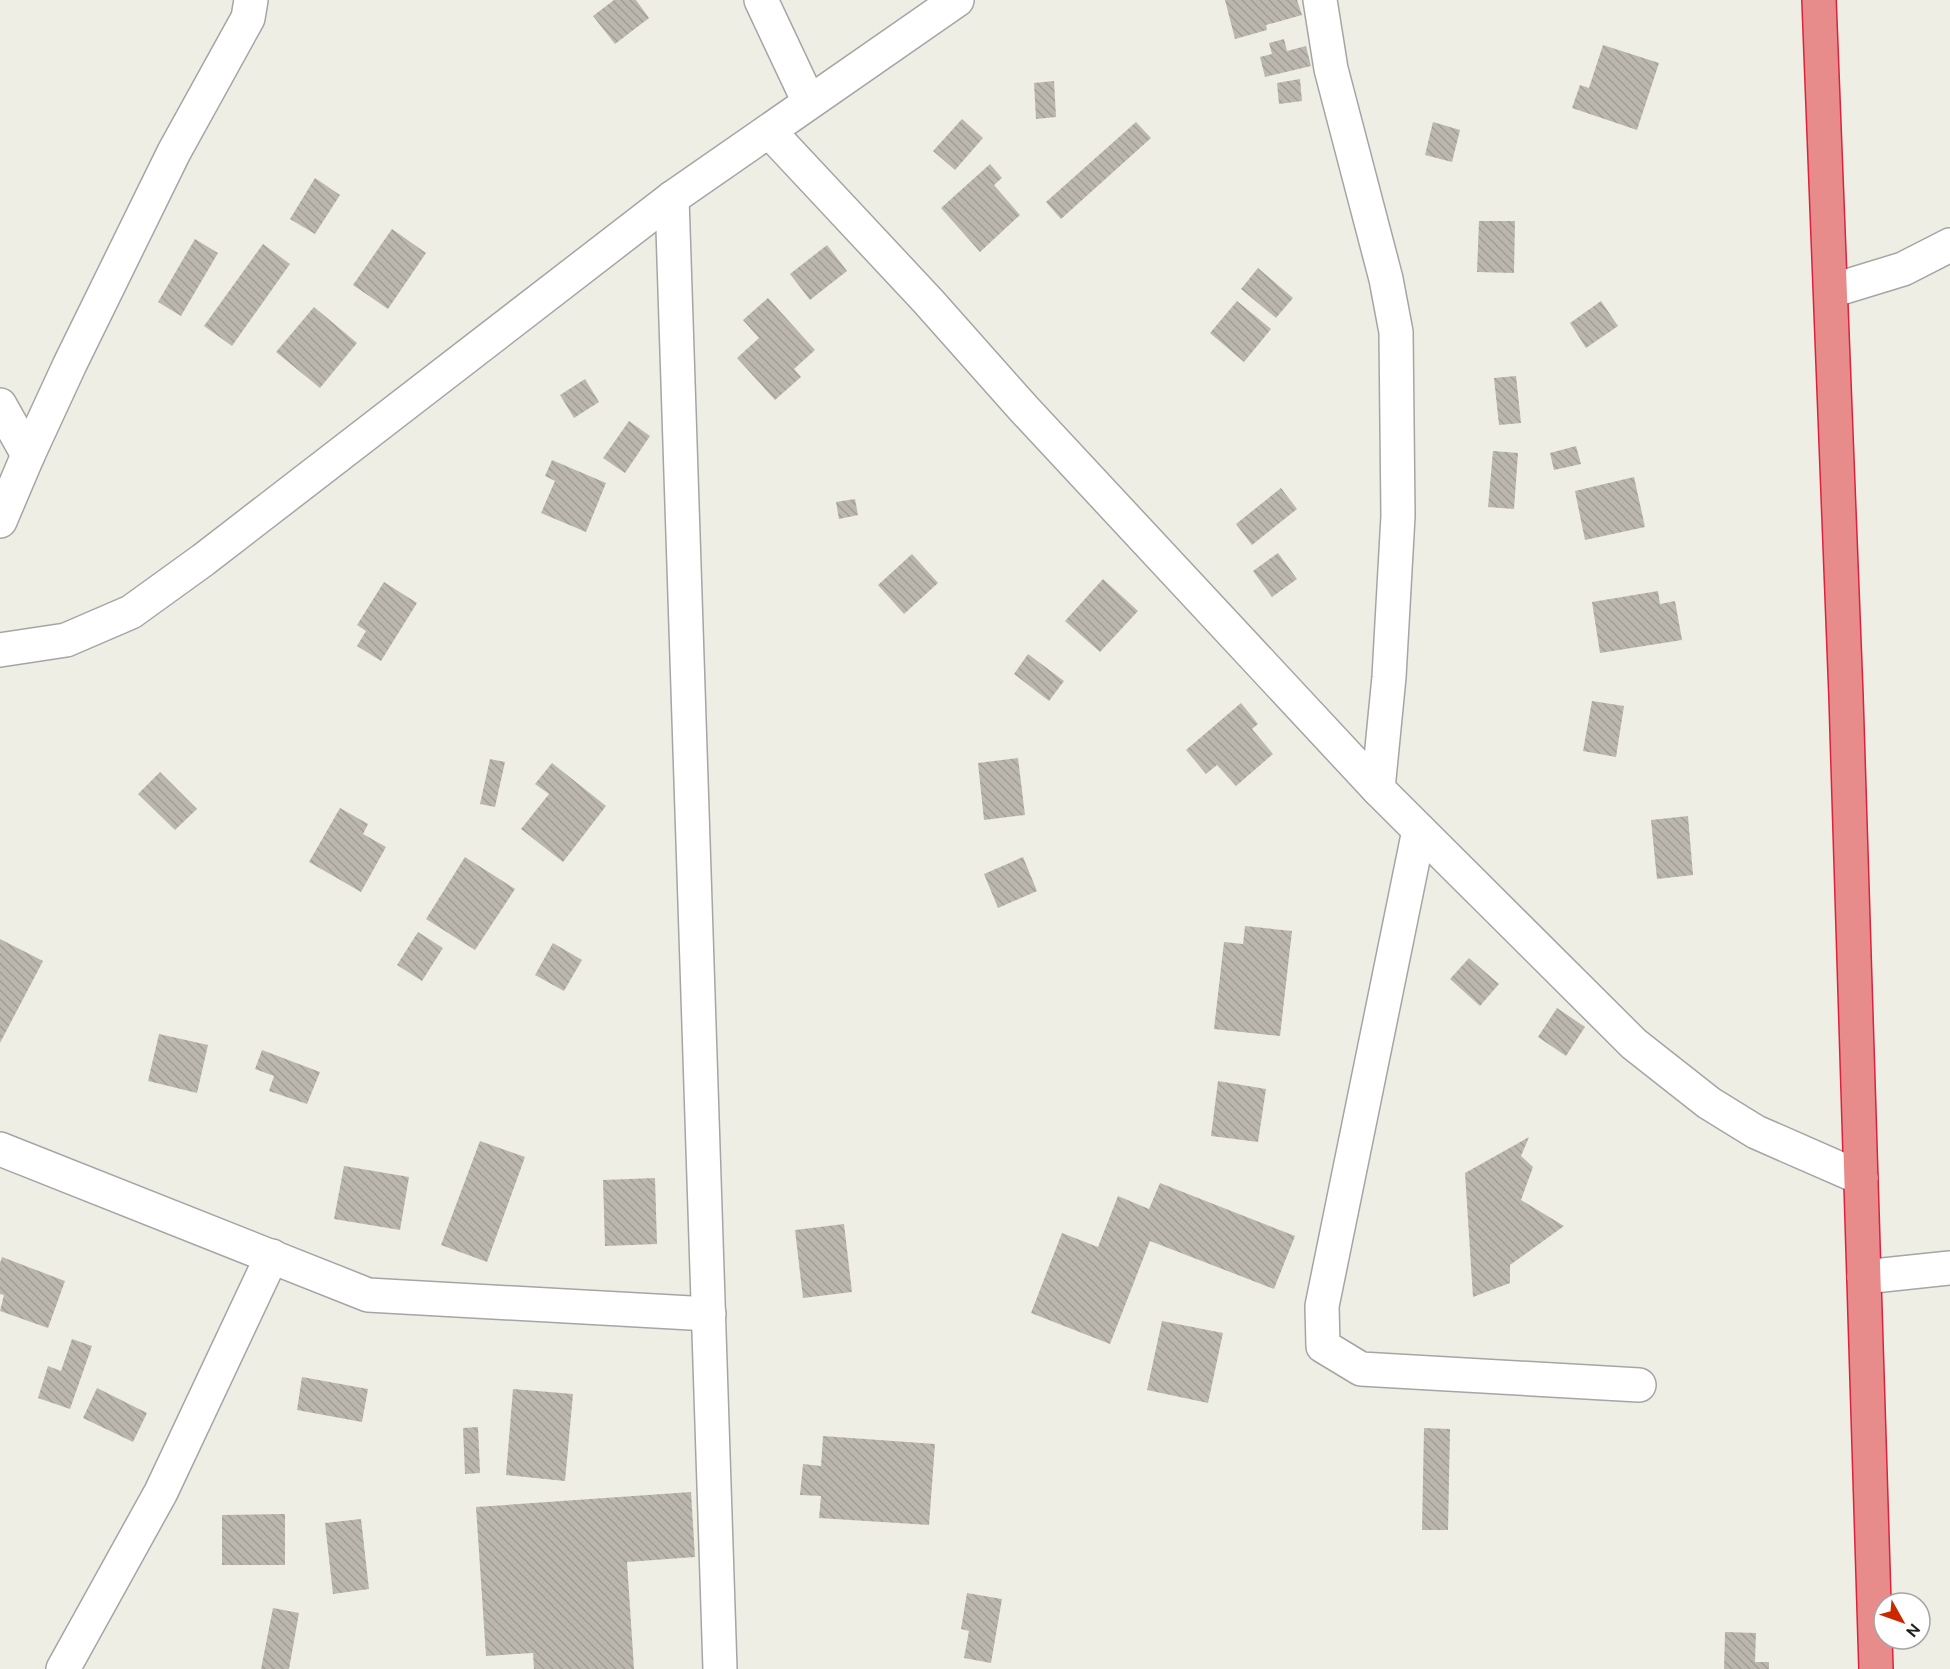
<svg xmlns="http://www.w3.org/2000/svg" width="1950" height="1669" viewBox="0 0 1950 1669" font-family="Ubuntu,sans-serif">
  <defs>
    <pattern id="building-back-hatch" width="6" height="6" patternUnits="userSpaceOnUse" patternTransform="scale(1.5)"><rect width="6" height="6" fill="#bcb7ae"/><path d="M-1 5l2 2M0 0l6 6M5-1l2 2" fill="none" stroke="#a19d95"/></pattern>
  </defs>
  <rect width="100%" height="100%" fill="#efeee4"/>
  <g fill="url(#building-back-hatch)">
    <path d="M614,0H636L649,18L615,44L593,16Z"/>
    <path d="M1225,0H1297L1302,15L1266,25L1267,30L1235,39Z"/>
    <path d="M1284,39L1287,51L1306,46L1311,66L1265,77L1260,57L1272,54L1269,43Z"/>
    <path d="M1603,45L1659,63L1637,130L1572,108L1580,85L1589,88Z"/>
    <path d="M1300,79L1302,101L1279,104L1277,83Z"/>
    <path d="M1054,81L1056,117L1036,119L1034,83Z"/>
    <path d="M962,119L983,138L955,170L933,151Z"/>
    <path d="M1136,122L1151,138L1061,219L1046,202Z"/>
    <path d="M1433,122L1460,130L1452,162L1425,155Z"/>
    <path d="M990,164L1002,178L994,185L1020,215L980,252L941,208Z"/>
    <path d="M315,178L340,195L315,234L290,219Z"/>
    <path d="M1479,221H1515L1514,273L1477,272Z"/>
    <path d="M392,229L426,253L388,309L353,285Z"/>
    <path d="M195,239L218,253L181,316L158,302Z"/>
    <path d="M263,244L290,264L232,346L204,326Z"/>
    <path d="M827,245L847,271L810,300L790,274Z"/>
    <path d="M1258,268L1293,298L1276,318L1241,289Z"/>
    <path d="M768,298L815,350L794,369L801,377L775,400L737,358L759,338L743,320Z"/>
    <path d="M1237,301L1271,329L1244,362L1210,333Z"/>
    <path d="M1601,301L1618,326L1586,348L1570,323Z"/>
    <path d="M314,307L357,343L320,388L276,352Z"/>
    <path d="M1516,376L1521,423L1499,425L1494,378Z"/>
    <path d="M585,379L599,402L574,418L560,395Z"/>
    <path d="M629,421L650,436L625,473L603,458Z"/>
    <path d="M1576,446L1581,464L1554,470L1550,453Z"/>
    <path d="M1493,451L1518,453L1514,509L1488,507Z"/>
    <path d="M552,460L606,483L586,532L541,513L555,481L545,476Z"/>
    <path d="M1634,477L1645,527L1585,540L1575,491Z"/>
    <path d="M1281,488L1297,509L1252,545L1236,524Z"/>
    <path d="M855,499L858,515L839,519L836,502Z"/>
    <path d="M1278,553L1297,579L1272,597L1253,571Z"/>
    <path d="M912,554L938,583L904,614L878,585Z"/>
    <path d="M1103,579L1138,611L1100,652L1065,621Z"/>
    <path d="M384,582L417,603L381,661L357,646L366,631L357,625Z"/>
    <path d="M1658,591L1660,604L1675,601L1682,640L1600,653L1592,602Z"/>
    <path d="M1028,654L1064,681L1049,701L1014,674Z"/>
    <path d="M1592,701L1624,706L1616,757L1583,751Z"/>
    <path d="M1241,703L1258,724L1252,729L1273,754L1236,786L1217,765L1206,774L1186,750Z"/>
    <path d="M1018,758L1025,815L984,820L978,763Z"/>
    <path d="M490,759L505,762L495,807L480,804Z"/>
    <path d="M552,763L606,806L563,862L521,829L549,794L535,784Z"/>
    <path d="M160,772L197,809L175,830L138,794Z"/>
    <path d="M340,808L368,824L363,834L386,847L361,892L309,862Z"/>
    <path d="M1688,816L1693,875L1657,879L1651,820Z"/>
    <path d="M465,857L515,889L475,950L426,919Z"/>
    <path d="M1023,857L1037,891L998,908L984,874Z"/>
    <path d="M1245,926L1292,931L1280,1036L1214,1029L1224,942L1243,944Z"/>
    <path d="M418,932L443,948L422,981L397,965Z"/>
    <path d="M0,939L43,961L0,1043Z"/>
    <path d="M553,943L582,960L564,991L535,975Z"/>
    <path d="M1469,958L1499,984L1480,1006L1450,979Z"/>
    <path d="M1557,1008L1585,1027L1566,1056L1538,1037Z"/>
    <path d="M159,1034L208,1045L197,1093L148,1081Z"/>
    <path d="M262,1050L320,1072L307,1104L269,1091L274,1076L255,1069Z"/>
    <path d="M1218,1081L1266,1089L1258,1142L1211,1136Z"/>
    <path d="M1529,1137L1521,1156L1533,1167L1521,1200L1564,1226L1510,1265V1283L1473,1297L1465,1173Z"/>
    <path d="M480,1141L525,1157L487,1262L441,1245Z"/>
    <path d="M344,1166L409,1177L400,1230L334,1219Z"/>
    <path d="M655,1178L657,1244L605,1246L603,1180Z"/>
    <path d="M1160,1183L1295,1236L1274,1289L1150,1241L1110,1344L1031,1313L1062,1233L1098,1247L1118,1196L1149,1209Z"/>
    <path d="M844,1224L852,1292L803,1298L795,1230Z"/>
    <path d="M2,1257L65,1281L48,1328L0,1311L4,1295L0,1294V1263Z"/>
    <path d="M1162,1321L1223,1333L1208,1403L1147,1390Z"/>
    <path d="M72,1339L92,1346L70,1409L38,1398L48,1366L61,1371Z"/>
    <path d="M302,1377L368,1389L362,1422L297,1410Z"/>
    <path d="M97,1388L147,1413L133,1442L83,1418Z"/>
    <path d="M513,1389L573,1394L565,1481L506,1475Z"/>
    <path d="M478,1427L480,1473L465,1474L463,1428Z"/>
    <path d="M1424,1428L1450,1429L1448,1530H1422Z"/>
    <path d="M823,1436L935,1444L929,1525L819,1518L821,1496L800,1495L803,1464L821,1466Z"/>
    <path d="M691,1492L695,1557L627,1562L634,1669H534L533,1653L486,1656L476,1507Z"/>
    <path d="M285,1514V1565H222V1515Z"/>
    <path d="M361,1519L369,1589L333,1594L325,1523Z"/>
    <path d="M967,1593L1002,1599L991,1663L964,1658L969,1631L961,1629Z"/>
    <path d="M273,1608L299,1613L289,1669H261Z"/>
    <path d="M1725,1632L1756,1633L1755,1662H1769V1669H1724Z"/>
  </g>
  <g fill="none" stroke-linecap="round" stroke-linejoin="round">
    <defs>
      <g id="street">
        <path d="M761,0L809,102"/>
        <path d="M1320,0L1331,69L1386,279L1396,332L1398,516L1389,677L1378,789"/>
        <path d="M769,131L928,301L1024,409L1378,789L1634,1044L1709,1103L1756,1132L1861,1178"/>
        <path d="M672,198L720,1669"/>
        <path d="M1831,291L1903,269L1950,245"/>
        <path d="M0,405L28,455L0,521"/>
        <path d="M28,455L70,364L174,152L248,18L251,0"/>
        <path d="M0,650L66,640L131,612L203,560L672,198L957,0"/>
        <path d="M1419,830L1322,1306L1323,1346L1361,1369L1639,1385"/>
        <path d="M0,1149L368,1295L709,1314"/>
        <path d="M1864,1277L1950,1268"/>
        <path d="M63,1669L161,1492L272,1256"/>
      </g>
      <path id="highway" d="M1819,0L1846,696L1876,1669"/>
    </defs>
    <use href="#street" stroke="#a5a5a5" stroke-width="36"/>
    <use href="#highway" stroke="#dd223f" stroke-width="36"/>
    <use href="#street" stroke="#fff" stroke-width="33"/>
    <use href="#highway" stroke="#e88b8b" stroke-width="33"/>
  </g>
  <g transform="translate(1902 1621) rotate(130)"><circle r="28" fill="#ffffff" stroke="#a5a5a5" stroke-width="1.5"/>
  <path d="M0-4.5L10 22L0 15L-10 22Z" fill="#cd2700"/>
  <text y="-9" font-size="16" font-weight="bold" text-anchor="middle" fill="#1e1e1e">N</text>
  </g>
</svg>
